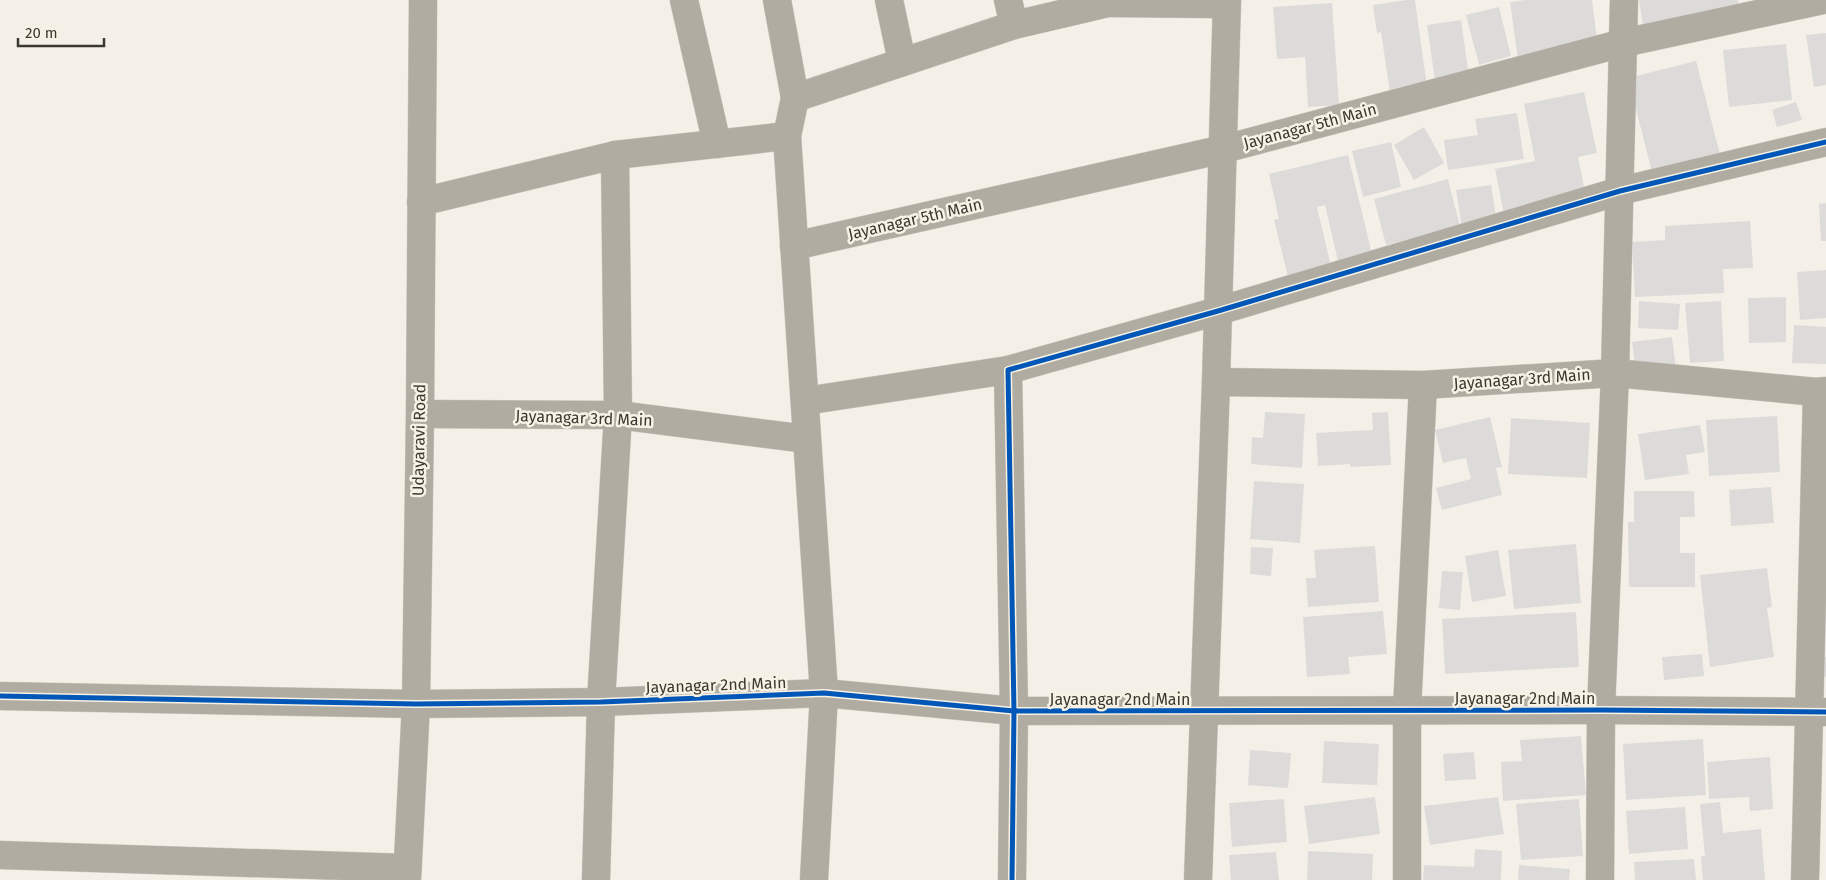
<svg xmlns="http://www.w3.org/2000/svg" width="1826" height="880" viewBox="0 0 1826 880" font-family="'Fira Sans',sans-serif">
  <rect width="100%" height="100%" fill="#f4f0e8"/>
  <g fill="#dddbda">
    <path d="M1407,0H1415L1428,94L1391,99L1381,32L1377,33L1373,5Z"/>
    <path d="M1525,0H1592L1598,48L1518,60L1510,2Z"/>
    <path d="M1639,0H1738L1739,12L1643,26Z"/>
    <path d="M1332,3L1339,105L1308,107L1305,57L1277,59L1273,7Z"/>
    <path d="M1499,7L1511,56L1479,65L1466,15Z"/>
    <path d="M1461,20L1469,76L1435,81L1427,25Z"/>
    <path d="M1826,33V85L1814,87L1806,35Z"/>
    <path d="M1786,44L1792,100L1729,107L1723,50Z"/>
    <path d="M1696,61L1721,158L1653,176L1628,78Z"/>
    <path d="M1584,92L1597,153L1578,157L1588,206L1506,224L1495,169L1535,161L1524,104Z"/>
    <path d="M1796,102L1802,120L1777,127L1772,110Z"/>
    <path d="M1517,113L1524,159L1448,170L1444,140L1478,135L1475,119Z"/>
    <path d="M1424,127L1444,163L1414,180L1394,145Z"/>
    <path d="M1391,142L1401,187L1363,197L1352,151Z"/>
    <path d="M1348,155L1374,262L1340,270L1325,205L1317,207L1332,270L1289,281L1274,220L1279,219L1269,174Z"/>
    <path d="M1448,179L1460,226L1386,245L1374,199Z"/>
    <path d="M1491,185L1497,222L1462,228L1456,190Z"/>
    <path d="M1826,203V241H1821L1819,204Z"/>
    <path d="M1750,221L1753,268L1723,269L1724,293L1635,297L1632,242L1665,240V226Z"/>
    <path d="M1826,270V318L1800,320L1797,272Z"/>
    <path d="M1786,297V342L1749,343L1748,298Z"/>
    <path d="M1639,301L1680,304L1678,330L1638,328Z"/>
    <path d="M1721,301L1724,361L1690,363L1685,303Z"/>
    <path d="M1794,325L1826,327V364L1792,363Z"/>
    <path d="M1672,337L1677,376L1637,381L1632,342Z"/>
    <path d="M1265,412L1305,414L1302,468L1251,464L1252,437L1263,438Z"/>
    <path d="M1388,412L1391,465L1351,467L1350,464L1318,466L1316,433L1373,430L1372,413Z"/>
    <path d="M1777,416L1780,472L1709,476L1706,420Z"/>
    <path d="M1490,417L1502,467L1496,468L1502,495L1442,510L1436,488L1471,479L1466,458L1443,463L1435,430Z"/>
    <path d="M1511,418L1590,423L1587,478L1508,474Z"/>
    <path d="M1700,425L1705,452L1686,455L1689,474L1645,480L1638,434Z"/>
    <path d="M1254,481L1304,484L1300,543L1250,539Z"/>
    <path d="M1771,487L1774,523L1731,526L1729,490Z"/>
    <path d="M1634,491H1694L1695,517H1680V553H1695V587H1629L1628,522H1634Z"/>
    <path d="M1576,544L1581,603L1514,609L1508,550Z"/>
    <path d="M1375,546L1379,602L1308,607L1306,578H1316L1314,550Z"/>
    <path d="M1251,547L1273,548L1271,576L1250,574Z"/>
    <path d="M1498,550L1506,596L1472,602L1465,556Z"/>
    <path d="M1767,568L1772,607L1767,608L1774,657L1710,667L1700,575Z"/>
    <path d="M1442,571L1463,572L1460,610L1439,608Z"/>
    <path d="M1383,611L1387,654L1348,657L1350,674L1307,677L1303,617Z"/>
    <path d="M1576,612L1579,667L1445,674L1442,619Z"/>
    <path d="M1702,654L1704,676L1664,680L1662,657Z"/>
    <rect x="1822" y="657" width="4" height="20"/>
    <path d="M1581,736L1586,795L1503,801L1501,762L1522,761L1520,740Z"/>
    <path d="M1703,739L1706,795L1626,800L1623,744Z"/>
    <path d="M1324,741L1379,744L1377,785L1322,783Z"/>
    <path d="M1250,750L1291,753L1288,788L1248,785Z"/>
    <path d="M1474,752L1476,779L1445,781L1443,754Z"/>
    <path d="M1770,757L1773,809L1750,811L1749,797L1709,799L1707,762Z"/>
    <path d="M1375,797L1380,834L1309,844L1304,806Z"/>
    <path d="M1498,797L1504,834L1430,845L1424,806Z"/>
    <path d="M1284,799L1287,842L1232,847L1229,803Z"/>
    <path d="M1579,799L1583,856L1521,860L1516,804Z"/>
    <path d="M1720,802L1723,833L1761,829L1765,880H1703L1701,856H1705L1700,804Z"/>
    <path d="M1685,807L1688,849L1629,854L1626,811Z"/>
    <path d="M1475,849L1502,851L1501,880H1423L1424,865L1474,867Z"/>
    <path d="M1308,851L1373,854L1372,880H1307Z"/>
    <path d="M1276,852L1279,880H1231L1229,855Z"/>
    <path d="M1694,859L1696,880H1635L1634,862Z"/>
    <path d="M1519,865L1570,869L1569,880H1518Z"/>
  </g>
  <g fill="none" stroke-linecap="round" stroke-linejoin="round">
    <defs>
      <g id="minor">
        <path d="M684,0L717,144"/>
        <path d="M777,0L795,98"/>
        <path d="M889,0L902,62"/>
        <path d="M1008,0L1014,25"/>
        <path d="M1107,0L1108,3L1212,4L1220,0"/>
        <path d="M787,136L824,693L814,880"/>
        <path d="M421,202L615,155"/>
        <path d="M794,246L1224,149L1623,43L1823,0"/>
        <path d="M1216,382L1423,385L1615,373L1817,392L1826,391"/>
        <path d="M805,401L1008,370"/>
        <path d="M420,414L618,415L807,439"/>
        <path d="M0,696L416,704L601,702L824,693L1014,711L1601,710L1826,712"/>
        <path d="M0,855L407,868"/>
        <path d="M596,880L601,702L618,415L615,155L787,136L795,98L1014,25L1108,3"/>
        <path d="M1012,880L1014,711L1008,370L1218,311L1620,191L1826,142"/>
        <path d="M1198,880L1216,382L1227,0"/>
        <path d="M1407,880V710L1423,385"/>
        <path d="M1600,880L1601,710L1615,373L1624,0"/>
        <path d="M1805,880L1817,392"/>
      </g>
      <path id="tertiary" d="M407,880L416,704L420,414L423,0"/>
    </defs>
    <use href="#minor" stroke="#d2cec8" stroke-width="29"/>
    <use href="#tertiary" stroke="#d2cec8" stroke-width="29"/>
    <use href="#minor" stroke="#b0aca2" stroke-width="28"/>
    <use href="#tertiary" stroke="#b0aca2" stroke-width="28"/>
    <defs>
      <g id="cycleway">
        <path d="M0,696L416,704L601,702L824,693L1014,711L1601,710L1826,712"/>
        <path d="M1012,880L1014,711L1008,370L1218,311L1620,191L1826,142"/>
      </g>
    </defs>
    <use href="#cycleway" stroke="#f8f2e4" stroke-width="8"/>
    <use href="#cycleway" stroke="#0057b8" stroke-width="5"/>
  </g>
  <g text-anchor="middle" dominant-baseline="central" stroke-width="5" stroke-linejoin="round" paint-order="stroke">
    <g font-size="16" fill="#3a3832" stroke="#f8f2e4">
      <text transform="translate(1310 126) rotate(-15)">Jayanagar 5th Main</text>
      <text transform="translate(915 219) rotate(-13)">Jayanagar 5th Main</text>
      <text transform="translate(1522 379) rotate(-4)">Jayanagar 3rd Main</text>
      <text transform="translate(584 418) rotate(2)">Jayanagar 3rd Main</text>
      <text transform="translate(419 440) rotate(-89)">Udayaravi Road</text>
      <text transform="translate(716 685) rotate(-2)">Jayanagar 2nd Main</text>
      <text x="1525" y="698">Jayanagar 2nd Main</text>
      <text x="1120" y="699">Jayanagar 2nd Main</text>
    </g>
  </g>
  <path d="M18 38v8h86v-8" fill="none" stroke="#3a3832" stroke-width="2.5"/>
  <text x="25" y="38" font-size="15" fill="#3a3832" stroke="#f8f2e4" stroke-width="4" paint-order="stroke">20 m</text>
</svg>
